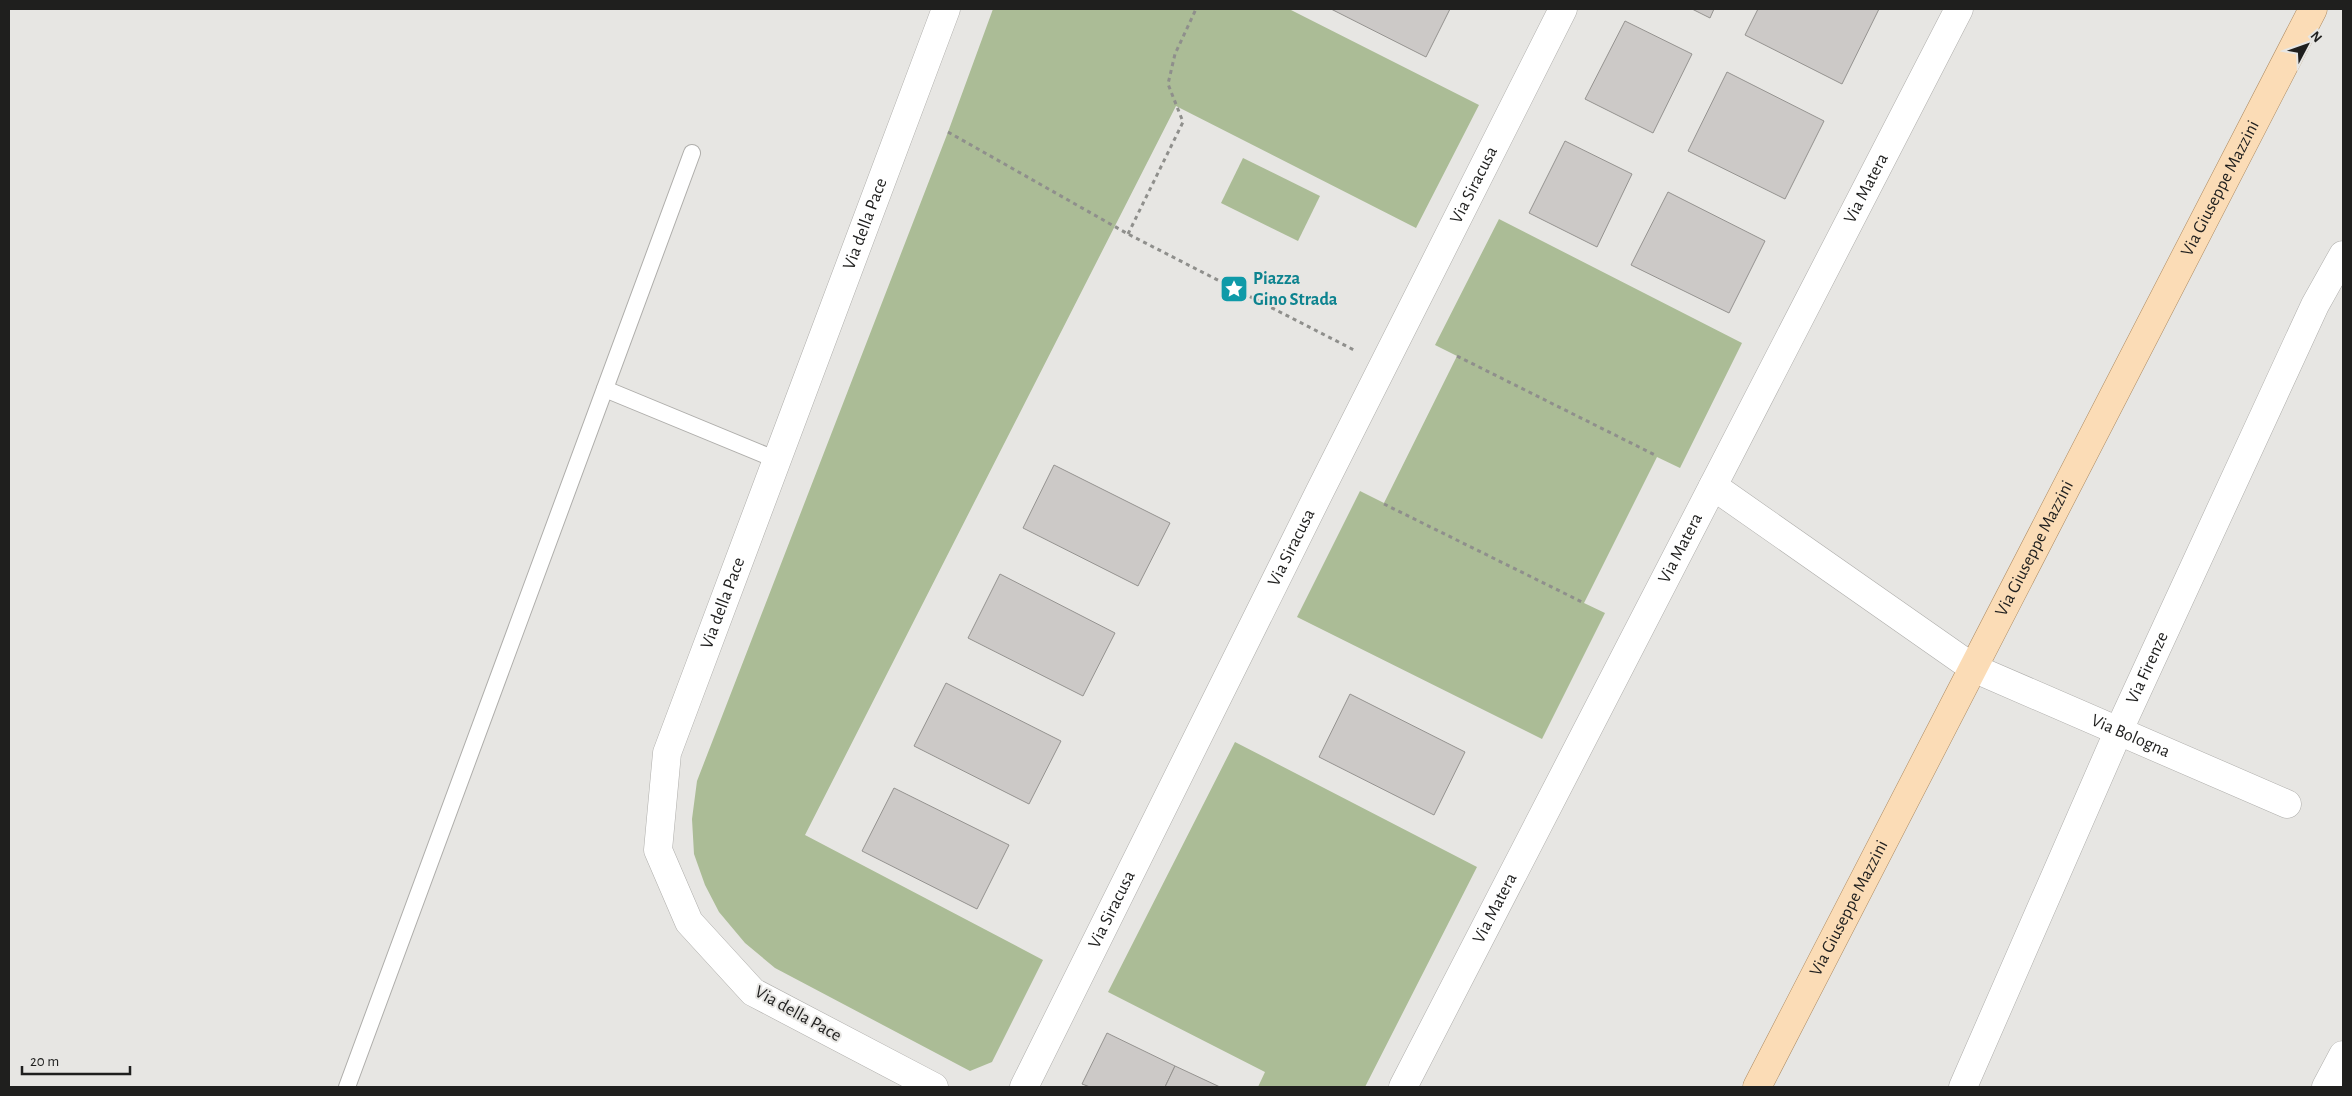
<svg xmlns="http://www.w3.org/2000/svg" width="2352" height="1096" viewBox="0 0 2352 1096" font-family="'Alegreya Sans',sans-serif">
  <rect width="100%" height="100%" fill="#e7e6e3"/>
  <g fill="#abbc96">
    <path d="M993,9H1289L1479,105L1416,228L1176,106L805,835L1043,960L992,1062L970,1071L775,968L745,943L719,912L705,885L694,854L692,819L697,781L948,132Z"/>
    <path d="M1243,158L1320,196L1298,241L1221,203Z"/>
    <path d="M1499,219L1742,343L1680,468L1657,457L1584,603L1605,613L1542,739L1297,617L1360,491L1384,503L1457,356L1435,345Z"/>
    <path d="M1235,742L1477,867L1365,1087H1258L1265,1072L1108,992Z"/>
  </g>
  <g fill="#ccc9c7" stroke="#959390">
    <path d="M1331,9H1450L1426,57Z"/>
    <path d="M1692,9H1714L1710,18Z"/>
    <path d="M1758,9H1879L1842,84L1745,35Z"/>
    <path d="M1625,21L1692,54L1653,133L1585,99Z"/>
    <path d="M1727,72L1824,121L1785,199L1688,151Z"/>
    <path d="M1565,141L1632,174L1597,247L1529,213Z"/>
    <path d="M1668,192L1765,241L1729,313L1631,265Z"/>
    <path d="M1054,465L1170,523L1138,586L1023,528Z"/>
    <path d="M1000,574L1115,633L1083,696L968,638Z"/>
    <path d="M946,683L1061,741L1029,804L914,746Z"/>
    <path d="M1350,694L1465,752L1434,815L1319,757Z"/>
    <path d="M894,788L1009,845L977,909L862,851Z"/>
    <path d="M1107,1033L1175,1066L1165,1087H1090L1082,1084Z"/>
    <path d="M1175,1066L1220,1087H1165Z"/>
  </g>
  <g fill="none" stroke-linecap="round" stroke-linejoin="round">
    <defs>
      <g id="service">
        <path d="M605,389L777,460"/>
        <path d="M347,1087L692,153"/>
      </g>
      <g id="minor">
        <path id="s1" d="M1713,486L1973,668L2287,804"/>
        <path id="s2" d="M1024,1087L1320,491L1563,9"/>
        <path id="s3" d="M1403,1087L1959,9"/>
        <path id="s4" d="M1963,1087L2119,730L2315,305L2343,255"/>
        <path d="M2326,1087L2343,1055"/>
      </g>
      <g id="tertiary">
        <path id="s5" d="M934,1087L753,992L689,922L658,850L667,753L946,9"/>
      </g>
      <g id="primary">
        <path id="s6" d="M1757,1087L2313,9"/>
      </g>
    </defs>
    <use href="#service" stroke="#afaeab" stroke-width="18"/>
    <use href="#minor" stroke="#afaeab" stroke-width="29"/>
    <use href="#tertiary" stroke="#afaeab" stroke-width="29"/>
    <use href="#primary" stroke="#ac8a61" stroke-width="29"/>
    <g stroke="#8f8f8c" stroke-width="3" stroke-dasharray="4 4" stroke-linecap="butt">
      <path d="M948,132L1128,234L1354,350"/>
      <path d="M1128,234L1183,122L1168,84L1175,54L1196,9"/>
      <path d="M1457,356L1657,456"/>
      <path d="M1384,504L1584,603"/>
    </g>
    <use href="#service" stroke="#fff" stroke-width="16"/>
    <use href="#minor" stroke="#fff" stroke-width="28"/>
    <use href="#tertiary" stroke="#fff" stroke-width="28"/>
    <use href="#primary" stroke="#fbdcb6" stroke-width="28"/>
  </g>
  <defs>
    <symbol id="sight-square" viewBox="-11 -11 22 22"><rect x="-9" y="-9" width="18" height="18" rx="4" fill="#0f9aa8" stroke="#e7e6e3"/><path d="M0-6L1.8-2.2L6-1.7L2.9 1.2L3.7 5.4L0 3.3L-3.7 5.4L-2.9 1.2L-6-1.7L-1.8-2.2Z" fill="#fff"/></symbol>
  </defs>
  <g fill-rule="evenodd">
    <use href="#sight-square" x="1218" y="273" width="32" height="32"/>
  </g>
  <g text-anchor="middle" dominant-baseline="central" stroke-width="4" stroke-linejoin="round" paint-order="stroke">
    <g font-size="18" fill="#1f1f1e" stroke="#e7e6e3">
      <text stroke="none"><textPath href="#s2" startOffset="1008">Via Siracusa</textPath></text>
      <text stroke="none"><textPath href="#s3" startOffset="1011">Via Matera</textPath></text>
      <text stroke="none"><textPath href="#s6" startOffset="1011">Via Giuseppe Mazzini</textPath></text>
      <text stroke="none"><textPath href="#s5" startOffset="1040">Via della Pace</textPath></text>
      <text stroke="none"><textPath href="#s2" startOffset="602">Via Siracusa</textPath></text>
      <text stroke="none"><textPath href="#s3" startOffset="606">Via Matera</textPath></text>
      <text stroke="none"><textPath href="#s6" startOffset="606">Via Giuseppe Mazzini</textPath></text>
      <text stroke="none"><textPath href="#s5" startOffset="635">Via della Pace</textPath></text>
      <text stroke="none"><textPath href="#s4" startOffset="458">Via Firenze</textPath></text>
      <text stroke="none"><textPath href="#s1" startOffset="489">Via Bologna</textPath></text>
      <text stroke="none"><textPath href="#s3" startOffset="201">Via Matera</textPath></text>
      <text stroke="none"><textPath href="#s6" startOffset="201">Via Giuseppe Mazzini</textPath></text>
      <text stroke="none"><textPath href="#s2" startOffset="198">Via Siracusa</textPath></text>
      <text transform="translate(798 1014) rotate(29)">Via della Pace</text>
    </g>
    <g font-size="18" font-weight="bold" fill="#0d838f" stroke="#e7e6e3" text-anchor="start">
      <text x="1253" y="279">Piazza<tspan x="1253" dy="21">Gino Strada</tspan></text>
    </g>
  </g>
  <rect width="2352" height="1096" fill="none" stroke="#1f1f1e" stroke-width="20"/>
  <g transform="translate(2307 45) rotate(49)" stroke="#e7e6e3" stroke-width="4" paint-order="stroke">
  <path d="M0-4L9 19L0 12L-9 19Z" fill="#1f1f1e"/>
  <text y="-8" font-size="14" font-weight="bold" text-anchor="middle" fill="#1f1f1e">N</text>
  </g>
  <path d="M22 1066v8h108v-8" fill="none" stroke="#1f1f1e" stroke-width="2.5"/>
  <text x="30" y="1066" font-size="15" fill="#1f1f1e" stroke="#e7e6e3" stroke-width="4" paint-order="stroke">20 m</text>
</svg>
